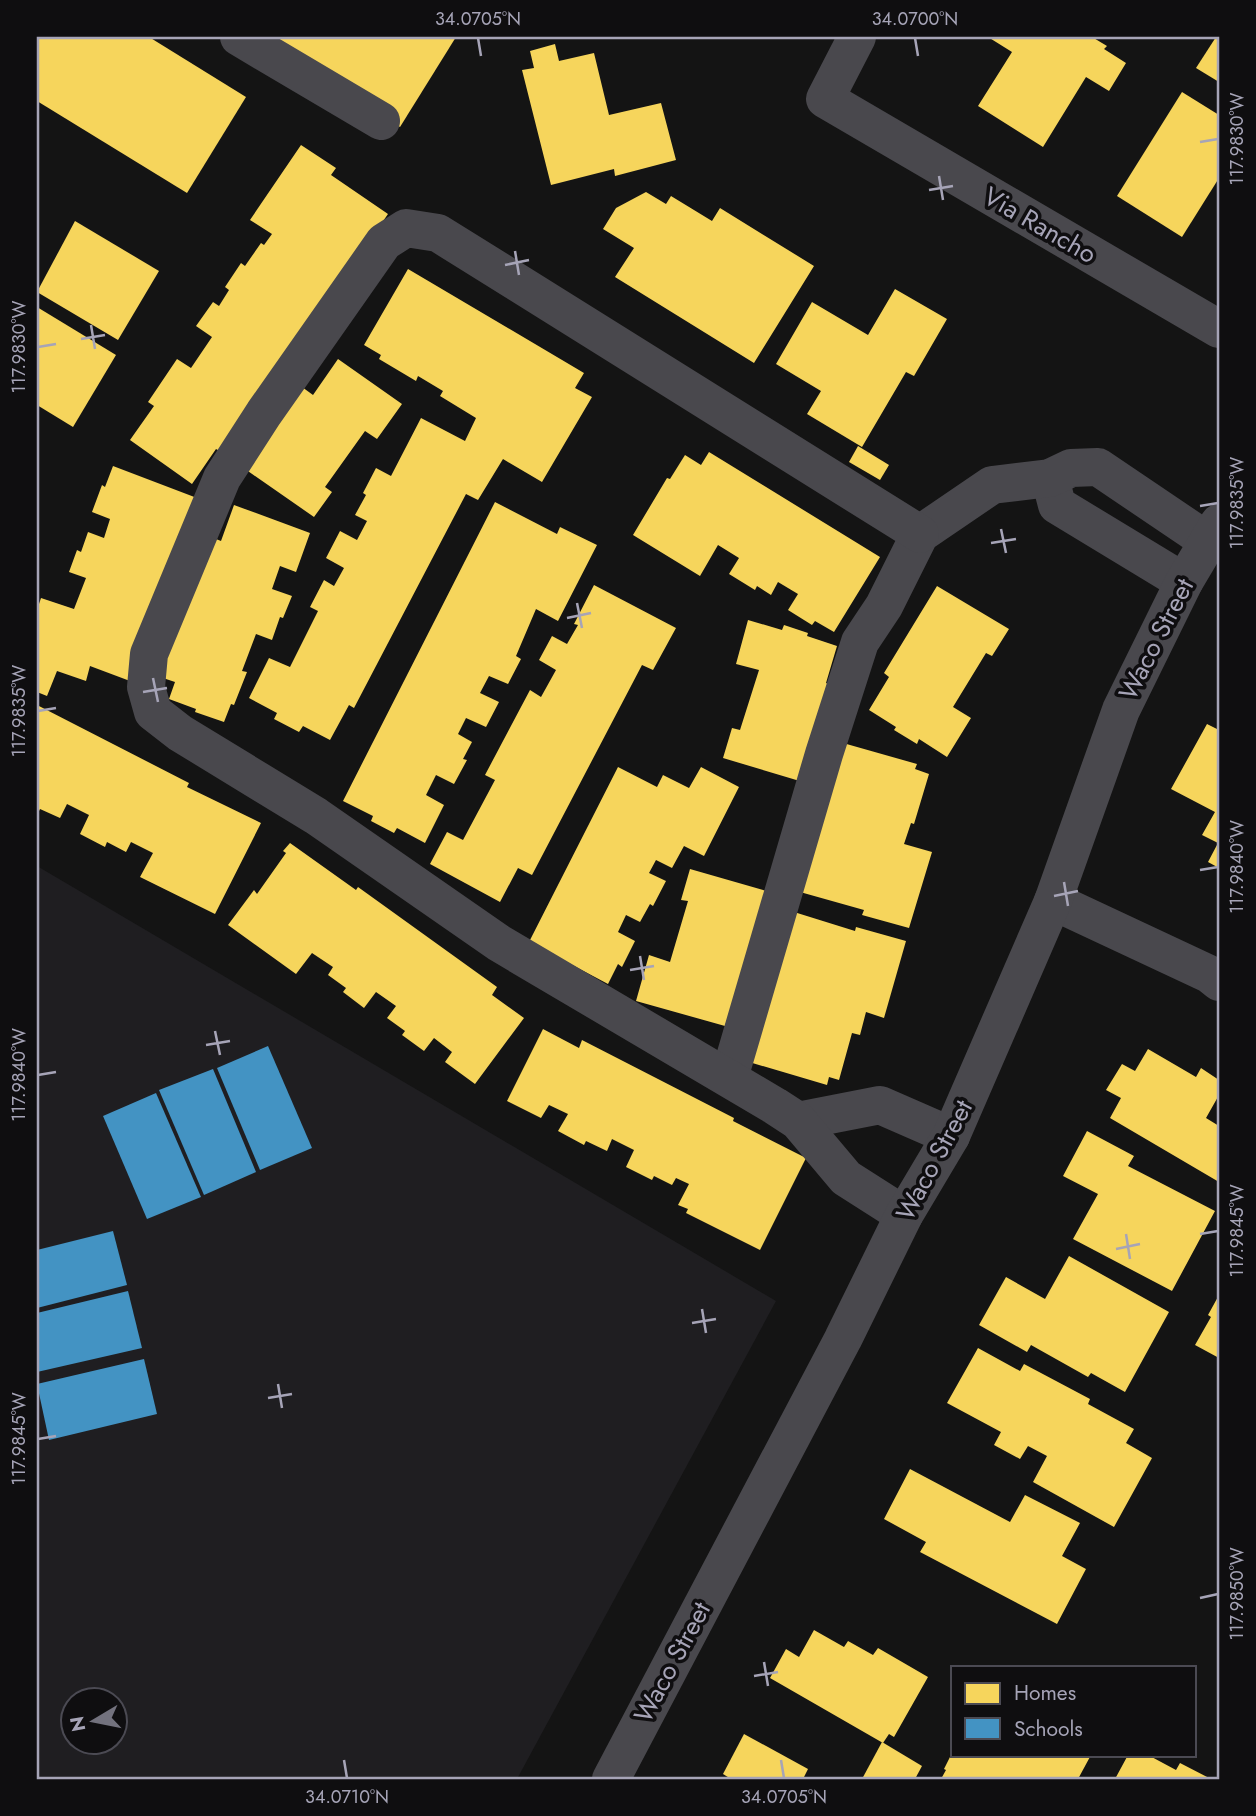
<svg xmlns="http://www.w3.org/2000/svg" width="1256" height="1816" viewBox="0 0 1256 1816" font-family="Jost,sans-serif">
  <rect width="100%" height="100%" fill="#141414"/>
  <path fill="#1f1e21" fill-rule="evenodd" d="M37,866L776,1301L517,1779H37ZM74,1700H116V1742H74Z"/>
  <g fill="#f6d55c">
    <path d="M37,37H149L246,97L187,193L37,101Z"/>
    <path d="M254,37H456L400,127Z"/>
    <path d="M988,37H1092L1107,46L1104,49L1126,63L1109,91L1086,77L1043,147L978,106L1012,52Z"/>
    <path d="M1216,37H1219V82L1196,68Z"/>
    <path d="M555,44L559,61L594,53L609,115L661,103L676,160L615,176L614,169L551,185L522,70L534,68L530,51Z"/>
    <path d="M1182,92L1219,115V178L1182,237L1117,196Z"/>
    <path d="M301,145L336,168L331,175L388,214L223,453L216,449L192,484L130,440L154,406L148,402L177,359L191,368L212,337L196,326L213,302L219,306L229,290L225,287L241,263L245,266L261,243L264,245L272,234L250,220Z"/>
    <path d="M646,192L666,204L671,196L712,221L720,208L814,266L754,363L615,277L634,248L603,229L616,208Z"/>
    <path d="M75,221L159,271L118,340L37,292Z"/>
    <path d="M408,269L584,373L575,388L592,397L542,482L503,459L478,500L466,494L354,708L349,705L330,740L303,726L299,732L274,719L277,713L249,698L269,658L290,667L318,611L310,607L324,580L334,586L344,568L326,558L340,531L357,540L367,521L355,515L366,495L363,493L376,468L391,476L421,418L465,441L476,418L440,396L443,391L418,376L416,381L379,359L381,355L364,345Z"/>
    <path d="M895,289L947,319L914,376L906,372L862,447L807,414L821,391L776,364L812,302L868,335Z"/>
    <path d="M37,307L116,355L73,427L37,405Z"/>
    <path d="M338,359L402,404L377,439L365,431L325,487L332,492L314,517L245,469L302,387L313,395Z"/>
    <path d="M858,446L889,465L880,480L849,462Z"/>
    <path d="M709,452L880,557L834,632L815,621L812,625L788,610L798,594L778,582L771,595L757,586L755,590L729,574L739,558L718,545L700,576L633,535L667,478L670,479L685,455L701,465Z"/>
    <path d="M113,466L197,498L130,681L90,666L86,681L57,671L47,696L37,692V610L41,598L74,609L86,578L69,572L77,550L81,552L88,532L104,538L110,519L92,512L102,485L105,487Z"/>
    <path d="M495,502L557,534L560,527L597,545L558,621L536,609L516,656L521,659L508,684L489,676L480,693L499,702L486,727L466,718L458,734L472,742L463,759L467,760L454,784L436,775L426,795L444,805L425,843L397,828L394,833L371,821L373,816L343,801Z"/>
    <path d="M234,505L310,533L296,572L280,566L272,589L292,596L283,618L280,617L272,640L256,634L242,671L247,672L234,705L231,704L224,722L195,712L196,709L169,699L175,682L160,677L211,537L221,541Z"/>
    <path d="M594,585L676,628L653,670L642,665L532,875L518,868L500,902L430,864L447,832L463,840L495,780L485,775L530,690L541,697L556,670L539,660L552,636L567,644L578,625L574,624Z"/>
    <path d="M937,586L1009,629L992,656L986,653L953,707L971,718L947,757L919,739L917,744L894,730L896,727L869,710L889,677L884,673Z"/>
    <path d="M748,620L782,630L784,625L808,633L807,636L837,646L826,683L831,685L803,782L723,758L732,728L740,730L759,670L736,664Z"/>
    <path d="M37,705L189,783L187,787L261,823L215,914L140,877L153,853L131,842L126,852L107,842L105,847L80,834L89,815L67,804L60,818L40,809L39,811L37,810Z"/>
    <path d="M1207,724L1219,730V868L1208,862L1218,843L1202,835L1215,812L1171,789Z"/>
    <path d="M843,743L917,764L915,769L929,774L914,824L911,823L904,844L932,852L909,928L862,915L864,910L800,892Z"/>
    <path d="M618,767L657,787L663,775L689,788L701,767L739,787L704,856L684,846L672,868L656,860L649,873L666,881L653,906L650,904L640,922L626,915L618,932L635,941L622,967L618,964L608,984L529,942Z"/>
    <path d="M290,843L356,890L358,887L497,987L492,995L524,1018L475,1084L445,1062L452,1052L434,1038L424,1051L402,1035L405,1031L387,1018L396,1006L376,992L364,1008L343,992L346,988L328,975L333,967L312,953L296,974L228,925L254,890L257,894L286,853L283,851Z"/>
    <path d="M690,869L770,892L725,1026L636,1001L649,955L670,962L688,901L681,900Z"/>
    <path d="M794,912L855,931L856,927L906,941L884,1018L866,1012L860,1035L852,1033L839,1080L829,1077L827,1085L749,1062Z"/>
    <path d="M543,1029L579,1048L582,1040L734,1118L733,1121L806,1158L760,1250L686,1213L688,1209L678,1205L689,1184L676,1178L672,1185L654,1176L652,1180L626,1167L634,1150L612,1139L607,1151L586,1141L584,1145L558,1131L568,1114L549,1105L541,1118L507,1101Z"/>
    <path d="M1148,1049L1196,1077L1201,1068L1219,1080L1217,1087L1219,1089V1095L1206,1118L1219,1126V1182L1110,1118L1121,1098L1106,1090L1122,1064L1135,1071Z"/>
    <path d="M1087,1131L1134,1156L1128,1166L1215,1211L1172,1291L1073,1239L1098,1194L1063,1176Z"/>
    <path d="M1069,1256L1169,1312L1125,1392L1091,1373L1088,1377L1031,1345L1027,1352L979,1325L1006,1277L1045,1299Z"/>
    <path d="M1219,1295V1358L1195,1345L1211,1317L1208,1315Z"/>
    <path d="M978,1348L1020,1371L1024,1364L1090,1399L1088,1404L1134,1429L1126,1443L1152,1458L1114,1527L1033,1482L1047,1456L1028,1446L1020,1459L994,1445L1001,1432L947,1403Z"/>
    <path d="M910,1469L1010,1522L1025,1495L1080,1523L1062,1556L1086,1569L1057,1624L920,1552L926,1542L884,1519Z"/>
    <path d="M814,1630L844,1647L848,1641L873,1655L878,1648L928,1677L894,1737L889,1734L883,1743L770,1678L786,1649L799,1657Z"/>
    <path d="M744,1734L808,1769L803,1779H731L723,1774Z"/>
    <path d="M882,1742L922,1766L915,1779H862Z"/>
    <path d="M953,1751V1755H1091L1078,1779H941L946,1770L944,1769Z"/>
    <path d="M1128,1755H1148L1176,1770L1180,1763L1211,1779H1115Z"/>
  </g>
  <g fill="#4393c3">
    <path d="M268,1046L312,1148L260,1170L217,1068Z"/>
    <path d="M213,1069L256,1172L204,1195L159,1090Z"/>
    <path d="M156,1093L201,1197L147,1219L103,1116Z"/>
    <path d="M113,1231L127,1285L37,1308V1250Z"/>
    <path d="M128,1291L142,1348L37,1372V1313Z"/>
    <path d="M144,1359L157,1414L49,1440L37,1384Z"/>
  </g>
  <g fill="none" stroke-linecap="round" stroke-linejoin="round">
    <g stroke="#49484d" stroke-width="38">
      <path d="M239,37L381,121"/>
      <path d="M857,37L825,99L1219,329"/>
      <path d="M1050,478L1057,505L1184,582"/>
      <path d="M1053,901L1209,974L1219,982"/>
      <path d="M729,1078L824,754L860,642L884,606L920,534L992,485L1050,478L1071,468L1098,467L1209,542"/>
      <path d="M798,1121L880,1105L951,1136"/>
      <path d="M904,1215L846,1178L798,1121L775,1106L499,943L316,816L180,733L153,712L146,687L149,654L222,478L264,413L384,242L406,228L438,233L920,534"/>
      <path d="M611,1779L843,1339L904,1215L951,1136L1053,901L1121,710L1184,582L1219,523"/>
    </g>
  </g>
  <path fill="none" stroke="#a6a4b7" stroke-width="2.5" d="M478,38L481,56M915,38L918,56M1200,142L1218,139M939,176L943,200M929,190L953,186M515,251L519,275M505,265L529,260M91,325L95,349M81,339L105,335M38,347L56,344M1200,506L1218,503M1001,529L1006,553M991,543L1016,539M577,603L582,628M567,618L591,613M153,678L158,702M143,692L167,688M38,711L56,708M1200,870L1218,867M1064,882L1068,906M1054,896L1078,891M640,956L644,980M630,970L654,966M215,1031L220,1055M206,1045L230,1041M38,1075L56,1072M1126,1234L1130,1259M1200,1234L1218,1231M1116,1249L1140,1244M702,1309L706,1333M692,1323L716,1319M278,1384L282,1408M268,1398L292,1394M38,1439L56,1436M1200,1598L1218,1594M764,1662L768,1686M754,1676L778,1672M344,1760L347,1778M781,1760L784,1778"/>
  <g text-anchor="middle" dominant-baseline="central" stroke-width="7" stroke-linejoin="round" paint-order="stroke">
    <g font-size="26" fill="#a6a4b7" stroke="#0f0e10">
      <text transform="translate(1040 225) rotate(30)">Via Rancho</text>
      <text transform="translate(1156 639) rotate(-63)">Waco Street</text>
      <text transform="translate(934 1160) rotate(-62)">Waco Street</text>
      <text transform="translate(672 1662) rotate(-62)">Waco Street</text>
    </g>
  </g>
  <rect width="1256" height="1816" fill="none" stroke="#0f0e10" stroke-width="77"/>
  <rect x="951" y="1666" width="245" height="91" fill="#0f0e10" stroke="#4b4a53" stroke-width="2"/>
  <rect x="965" y="1683" width="35" height="21" fill="#f6d55c" stroke="#4b4a53" stroke-width="2"/>
  <text x="1014" y="1700" font-size="21" fill="#a6a4b7">Homes</text>
  <rect x="965" y="1718" width="35" height="21" fill="#4393c3" stroke="#4b4a53" stroke-width="2"/>
  <text x="1014" y="1736" font-size="21" fill="#a6a4b7">Schools</text>
  <g transform="translate(94 1721) rotate(260)"><circle r="33" fill="#0f0e10" stroke="#4b4a53" stroke-width="2"/>
  <path d="M0-5L12 26L0 18L-12 26Z" fill="#73727e"/>
  <text y="-10" font-size="19" font-weight="bold" text-anchor="middle" fill="#a6a4b7">N</text>
  </g>
  <rect x="38" y="38" width="1180" height="1740" fill="none" stroke="#a6a4b7" stroke-width="2.5"/>
  <g font-size="18" text-anchor="middle" fill="#a6a4b7">
    <text x="478" y="25">34.0705°N</text>
    <text x="915" y="25">34.0700°N</text>
    <text transform="translate(1237 139) rotate(-90)" y="6">117.9830°W</text>
    <text transform="translate(19 347) rotate(-90)" y="6">117.9830°W</text>
    <text transform="translate(1237 503) rotate(-90)" y="6">117.9835°W</text>
    <text transform="translate(19 711) rotate(-90)" y="6">117.9835°W</text>
    <text transform="translate(1237 867) rotate(-90)" y="6">117.9840°W</text>
    <text transform="translate(19 1075) rotate(-90)" y="6">117.9840°W</text>
    <text transform="translate(1237 1231) rotate(-90)" y="6">117.9845°W</text>
    <text transform="translate(19 1439) rotate(-90)" y="6">117.9845°W</text>
    <text transform="translate(1237 1594) rotate(-90)" y="6">117.9850°W</text>
    <text x="347" y="1803">34.0710°N</text>
    <text x="784" y="1803">34.0705°N</text>
  </g>
</svg>
